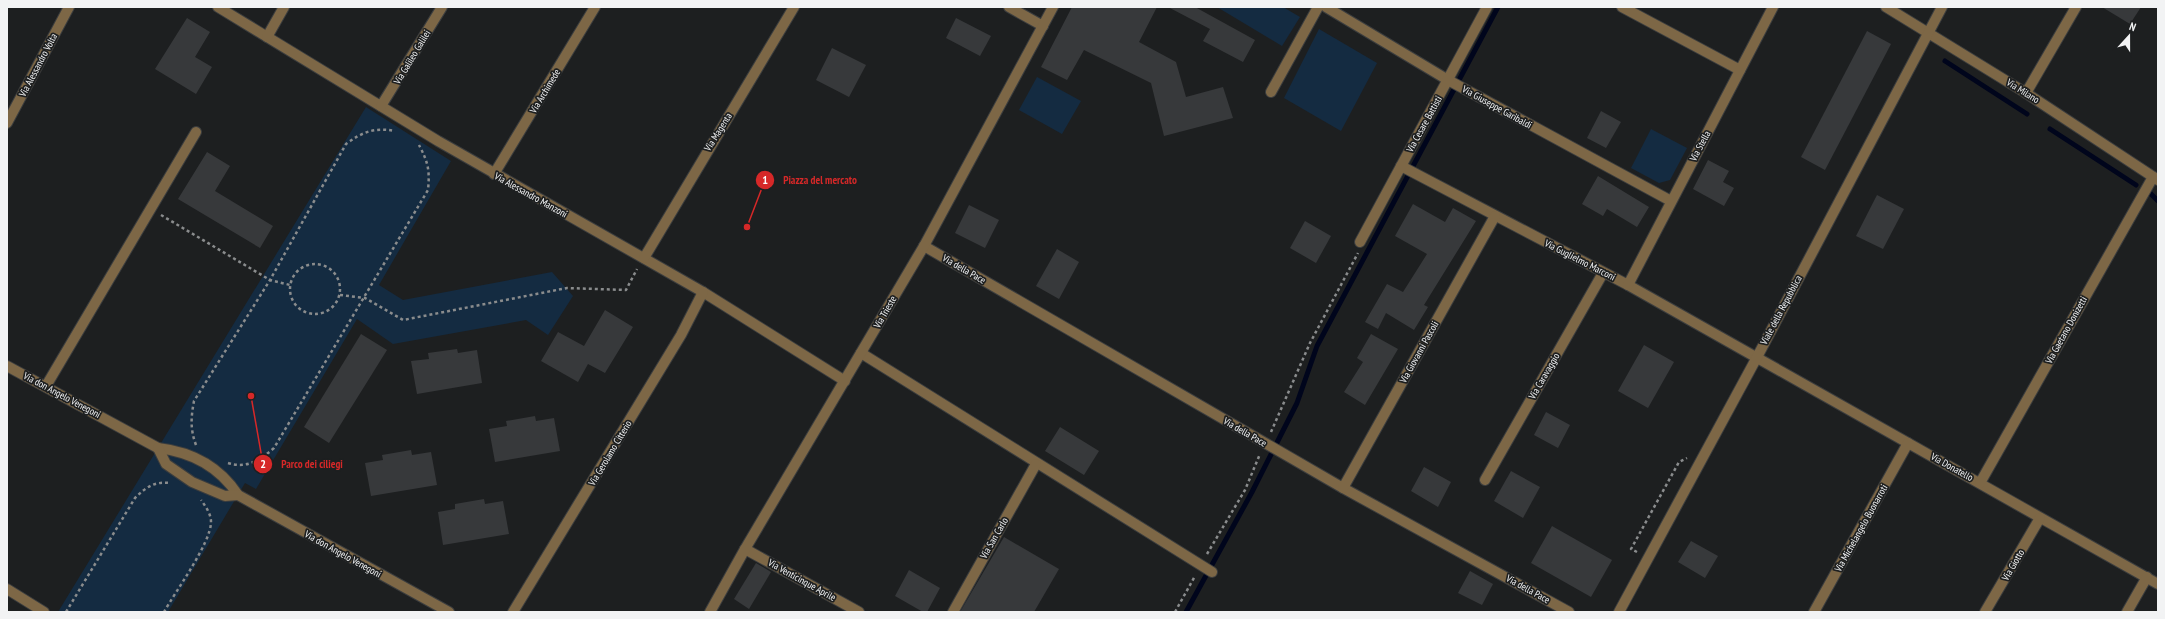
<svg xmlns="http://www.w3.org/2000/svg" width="2165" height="619" viewBox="0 0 2165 619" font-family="'PT Sans Narrow',sans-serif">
  <rect width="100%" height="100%" fill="#1d1f20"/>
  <g fill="#142b41">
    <path d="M1217,7H1283L1300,17L1282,46Z"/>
    <path d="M1319,29L1377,63L1341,131L1284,98Z"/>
    <path d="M1037,77L1081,101L1062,134L1019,110Z"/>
    <path d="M366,107L451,161L379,285L403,300L552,272L573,296L548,335L526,320L393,344L357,319L256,489L245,483L168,612H58Z"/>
    <path d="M1651,129L1687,148L1670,180L1659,183L1631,168Z"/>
  </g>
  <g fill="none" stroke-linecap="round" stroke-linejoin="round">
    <g stroke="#00051c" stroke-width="5">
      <path d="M1945,61L2027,114"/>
      <path d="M2050,129L2136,185"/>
      <path d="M2150,193L2158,201"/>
      <path d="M1186,612L1252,492L1297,403L1317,346L1498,7"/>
    </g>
  </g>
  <g fill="#37393b">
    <path d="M1072,7H1157L1139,42L1176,62L1186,97L1223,87L1233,118L1164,136L1151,83L1084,50L1067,80L1041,67Z"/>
    <path d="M1168,7H1195L1255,40L1243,62L1203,41L1210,29Z"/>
    <path d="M2102,7H2141L2130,24Z"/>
    <path d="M187,18L210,32L195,57L212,67L196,94L155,69Z"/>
    <path d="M956,18L991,36L980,56L946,38Z"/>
    <path d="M1867,31L1891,44L1825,170L1801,157Z"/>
    <path d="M832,48L866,65L849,97L816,80Z"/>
    <path d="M1601,111L1621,122L1606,148L1587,138Z"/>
    <path d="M207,152L230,166L215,191L273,226L260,248L178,199Z"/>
    <path d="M1708,160L1729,171L1723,182L1734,188L1724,206L1693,189Z"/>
    <path d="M1598,176L1649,207L1637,227L1607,209L1603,216L1582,204Z"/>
    <path d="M1877,195L1904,209L1883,249L1856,236Z"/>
    <path d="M1413,204L1445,222L1453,208L1476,221L1424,305L1428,307L1414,330L1386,313L1378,329L1365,322L1387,284L1403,292L1427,254L1395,236Z"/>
    <path d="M969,205L999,220L985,248L955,233Z"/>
    <path d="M1305,221L1331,236L1316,263L1290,248Z"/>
    <path d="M1057,249L1079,262L1059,299L1036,286Z"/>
    <path d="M605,310L633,327L605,373L588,364L578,382L541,361L558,332L584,346Z"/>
    <path d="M361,334L387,350L329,443L304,427Z"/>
    <path d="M1371,334L1398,349L1365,405L1344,392L1363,362L1357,358Z"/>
    <path d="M1644,345L1674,362L1648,408L1618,391Z"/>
    <path d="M457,349L458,353L477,350L482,383L417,394L411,361L429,359L428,353Z"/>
    <path d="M1546,412L1570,425L1558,448L1534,435Z"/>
    <path d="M535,416L536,421L554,418L560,451L495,462L489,429L507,426L506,421Z"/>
    <path d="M1060,427L1099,451L1084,475L1045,451Z"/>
    <path d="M411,450L412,455L431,452L437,485L371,496L365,463L383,460L382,455Z"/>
    <path d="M1424,467L1451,482L1438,507L1411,491Z"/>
    <path d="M1511,471L1540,487L1523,518L1494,501Z"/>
    <path d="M484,499L485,504L503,501L509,534L443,545L438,512L455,509V504Z"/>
    <path d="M1552,526L1612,560L1591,597L1531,563Z"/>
    <path d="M1004,537L1059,569L1034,612H960Z"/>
    <path d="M1691,541L1718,556L1705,578L1678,562Z"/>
    <path d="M756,563L771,572L749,609L734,599Z"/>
    <path d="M909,570L940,588L927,612H923L895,596Z"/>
    <path d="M1470,571L1493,584L1482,605L1458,593Z"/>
  </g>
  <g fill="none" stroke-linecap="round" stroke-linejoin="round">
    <defs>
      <path id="pedestrian" d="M1009,7L1043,26"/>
      <g id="minor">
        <path d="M218,7L438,141L703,292L845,381"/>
        <path d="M1326,7L1448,80L1671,201"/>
        <path d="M1622,7L1740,70"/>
        <path d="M1886,7L2026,93L2158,180"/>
        <path d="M267,37L284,7"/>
        <path d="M1271,92L1318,7"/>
        <path d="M2026,93L2076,7"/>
        <path d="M381,106L442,7"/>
        <path d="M7,123L69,7"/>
        <path d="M1401,166L1628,285L2158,584"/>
        <path d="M494,174L595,7"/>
        <path d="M1360,242L1487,7"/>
        <path d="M924,246L1343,488L1569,612"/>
        <path d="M644,258L794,7"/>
        <path d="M1628,285L1773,7"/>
        <path d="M861,353L1212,572"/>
        <path d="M7,366L158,448C192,452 219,466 238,495L449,612"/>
        <path d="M46,386L196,132"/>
        <path d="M158,448L166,464L192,482L225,496L238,495"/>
        <path d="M1485,480L1603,273"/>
        <path d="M1980,483L2153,177"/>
        <path d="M1343,488L1495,216"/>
        <path d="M745,549L859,612"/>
        <path d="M7,589L44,612"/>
        <path d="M513,612L681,335L703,292"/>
        <path d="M710,612L745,549L924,246L1053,7"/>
        <path d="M953,612L1036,464"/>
        <path d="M1619,612L1756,359L1942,7"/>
        <path d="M1814,612L1908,443"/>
        <path d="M1985,612L2040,518"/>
        <path d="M2127,612L2147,577"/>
      </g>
    </defs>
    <use href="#pedestrian" stroke="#3b3d3e" stroke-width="12"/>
    <use href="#minor" stroke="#3b3d3e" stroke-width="12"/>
    <g stroke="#8a8c8d" stroke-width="2.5" stroke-dasharray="3 3" stroke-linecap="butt">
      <path d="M161,215L270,280L290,285"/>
      <circle cx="315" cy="289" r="25"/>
      <path d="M340,295L365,298L403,320L567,288L626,290L637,269"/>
      <path d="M1271,432L1310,343L1358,253"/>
      <path d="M196,445C190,429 191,417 194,401L270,280L346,144C362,132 375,127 395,131"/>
      <path d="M228,463C247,469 260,460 274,448L428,190C430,170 428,162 419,145"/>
      <path d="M1637,552L1631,549L1679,462L1687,458"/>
      <path d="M1207,554L1245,490L1260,454"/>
      <path d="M66,612L135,498C145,488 154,481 170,483"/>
      <path d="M164,612C175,592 211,543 211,522C211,514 206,507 201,500"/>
      <path d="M1175,612L1195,576"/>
    </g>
    <use href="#pedestrian" stroke="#7d6746" stroke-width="10"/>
    <use href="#minor" stroke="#7d6746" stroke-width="10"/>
  </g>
  <g text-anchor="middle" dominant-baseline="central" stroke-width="3.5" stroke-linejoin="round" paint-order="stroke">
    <g font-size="10" fill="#f2f3f4" stroke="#1d1f20">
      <text transform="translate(412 57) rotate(-59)">Via Galileo Galilei</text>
      <text transform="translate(38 65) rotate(-62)">Via Alessandro Volta</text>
      <text transform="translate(545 91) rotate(-59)">Via Archimede</text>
      <text transform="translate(2023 91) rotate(32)">Via Milano</text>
      <text transform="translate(1497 107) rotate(29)">Via Giuseppe Garibaldi</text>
      <text transform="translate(1424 124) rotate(-61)">Via Cesare Battisti</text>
      <text transform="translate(718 132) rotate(-58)">Via Magenta</text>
      <text transform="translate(1700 146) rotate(-62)">Via Stella</text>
      <text transform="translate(531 195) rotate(29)">Via Alessandro Manzoni</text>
      <text transform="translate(1580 260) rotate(27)">Via Guglielmo Marconi</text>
      <text transform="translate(964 269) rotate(30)">Via della Pace</text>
      <text transform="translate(1781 310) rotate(-62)">Viale della Repubblica</text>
      <text transform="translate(885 312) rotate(-60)">Via Trieste</text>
      <text transform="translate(2066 330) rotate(-61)">Via Gaetano Donizetti</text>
      <text transform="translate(1419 352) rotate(-61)">Via Giovanni Pascoli</text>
      <text transform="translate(1544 376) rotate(-60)">Via Caravaggio</text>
      <text transform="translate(62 395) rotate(28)">Via don Angelo Venegoni</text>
      <text transform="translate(1245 432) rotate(30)">Via della Pace</text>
      <text transform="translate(610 453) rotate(-59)">Via Gerolamo Citterio</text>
      <text transform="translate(1952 467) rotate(29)">Via Donatello</text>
      <text transform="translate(1861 528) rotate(-61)">Via Michelangelo Buonarroti</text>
      <text transform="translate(994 538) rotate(-60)">Via San Carlo</text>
      <text transform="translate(343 554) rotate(29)">Via don Angelo Venegoni</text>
      <text transform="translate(2013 565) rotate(-60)">Via Giotto</text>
      <text transform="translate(802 580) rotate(29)">Via Venticinque Aprile</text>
      <text transform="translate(1528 589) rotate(29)">Via della Pace</text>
    </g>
  </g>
  <path fill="none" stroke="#d62828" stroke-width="1.5" d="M747 227L765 180M251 396L263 464"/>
  <g fill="#d62828" stroke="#1d1f20" stroke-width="1.5">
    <circle cx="747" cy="227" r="4"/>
    <circle cx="251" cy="396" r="4"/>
    <circle cx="765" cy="180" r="10"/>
    <circle cx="263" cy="464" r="10"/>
  </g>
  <g font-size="12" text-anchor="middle" font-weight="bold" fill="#fff">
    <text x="765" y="184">1</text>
    <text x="263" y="468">2</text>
  </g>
  <g font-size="11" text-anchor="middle" font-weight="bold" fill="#d62828" stroke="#1d1f20" stroke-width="3.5" stroke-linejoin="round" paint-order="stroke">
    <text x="820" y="184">Piazza del mercato</text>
    <text x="312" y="468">Parco dei ciliegi</text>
  </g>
  <rect width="2165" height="619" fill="none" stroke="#f2f3f4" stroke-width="16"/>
  <g transform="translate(2129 36) rotate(21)" stroke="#1d1f20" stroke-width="3" paint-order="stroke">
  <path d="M0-3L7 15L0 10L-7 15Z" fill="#f2f3f4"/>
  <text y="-6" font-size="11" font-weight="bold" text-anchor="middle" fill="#f2f3f4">N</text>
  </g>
</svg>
